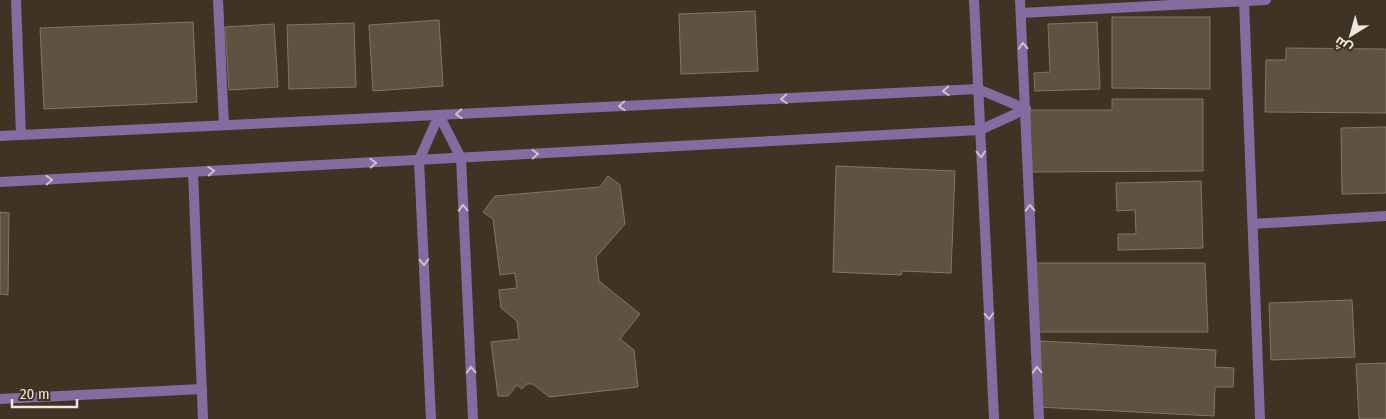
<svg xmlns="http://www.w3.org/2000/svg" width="1386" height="419" viewBox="0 0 1386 419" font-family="'Fira Sans Condensed',Cairo,sans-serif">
  <rect width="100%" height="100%" fill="#3f3424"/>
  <g fill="#5e5341" stroke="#827664">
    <path d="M755,11L758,71L681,74L679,14Z"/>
    <path d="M1112,17H1210V89L1112,88Z"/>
    <path d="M439,20L443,86L373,91L369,25Z"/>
    <path d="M193,22L197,102L44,109L40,28Z"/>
    <path d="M1097,22L1100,89L1035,91L1034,73L1050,72L1048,24Z"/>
    <path d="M354,23L356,87L289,89L287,25Z"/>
    <path d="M274,24L278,87L229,90L225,27Z"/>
    <path d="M1286,48L1386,49V113L1265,112L1266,60H1286Z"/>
    <path d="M1112,99H1203V171L1031,172L1030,110H1112Z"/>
    <path d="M1386,127V193L1342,194L1341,128Z"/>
    <path d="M836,166L955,171L951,273L902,271L901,275L833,272Z"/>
    <path d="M608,176L620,185L625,224L596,257L599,281L640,314L620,339L634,350L638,387L549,397L533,384H526L522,389L517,385L508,396H498L491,342L519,339L517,321L501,308L499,290L517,288L515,273L500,275L493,219L483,212L495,196L600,187Z"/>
    <path d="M1201,181L1203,248L1118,250V234H1136L1135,210L1117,211L1116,183Z"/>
    <path d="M0,212L9,213L8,295L0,294Z"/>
    <path d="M1033,263H1205L1208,332H1034Z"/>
    <path d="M1352,300L1355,357L1271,360L1269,303Z"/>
    <path d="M1040,341L1216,350L1215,367L1234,368L1233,387H1215L1214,416L1037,407Z"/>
    <path d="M1386,363V419H1359L1356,364Z"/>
  </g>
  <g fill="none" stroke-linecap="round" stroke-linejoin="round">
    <g stroke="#846ca0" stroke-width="10">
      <path d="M16,0L21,135"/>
      <path d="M218,0L224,125"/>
      <path d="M974,0L994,419"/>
      <path d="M1020,0L1039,419"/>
      <path d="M1244,1L1260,419"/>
      <path d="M1021,13L1266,0"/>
      <path d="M0,136L978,89L1026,109"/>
      <path d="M193,172L203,419"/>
      <path d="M0,182L980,130L1026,109"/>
      <path d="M1253,224L1386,216"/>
      <path d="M0,399L202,389"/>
      <path d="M431,419L419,160L439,115L461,158L473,419"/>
    </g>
  </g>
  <defs><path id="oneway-chevron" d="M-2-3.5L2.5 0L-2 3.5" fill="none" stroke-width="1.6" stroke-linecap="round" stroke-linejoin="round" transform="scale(1.25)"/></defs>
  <g stroke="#cec1ca">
    <use href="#oneway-chevron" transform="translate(1023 46) rotate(-93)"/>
    <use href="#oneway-chevron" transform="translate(946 91) rotate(177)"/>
    <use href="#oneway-chevron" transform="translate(784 99) rotate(177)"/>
    <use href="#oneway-chevron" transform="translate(622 106) rotate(177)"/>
    <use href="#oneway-chevron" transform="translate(459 114) rotate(177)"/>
    <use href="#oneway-chevron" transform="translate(535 154) rotate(-3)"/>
    <use href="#oneway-chevron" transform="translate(981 154) rotate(87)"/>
    <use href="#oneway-chevron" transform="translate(373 163) rotate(-3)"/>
    <use href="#oneway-chevron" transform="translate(211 171) rotate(-3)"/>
    <use href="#oneway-chevron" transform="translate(49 180) rotate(-3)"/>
    <use href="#oneway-chevron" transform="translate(463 208) rotate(-93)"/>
    <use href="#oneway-chevron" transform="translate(1030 208) rotate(-92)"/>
    <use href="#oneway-chevron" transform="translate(424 262) rotate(87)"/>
    <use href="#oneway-chevron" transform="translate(989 316) rotate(87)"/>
    <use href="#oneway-chevron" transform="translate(471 370) rotate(-93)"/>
    <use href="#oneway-chevron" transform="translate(1037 370) rotate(-92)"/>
  </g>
  <g transform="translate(1351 35) rotate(217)" stroke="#3f3424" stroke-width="4" paint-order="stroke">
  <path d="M0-4L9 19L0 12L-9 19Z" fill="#ede6dc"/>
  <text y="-8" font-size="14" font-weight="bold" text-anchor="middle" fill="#ede6dc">ش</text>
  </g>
  <path d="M12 399v8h65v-8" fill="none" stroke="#ede6dc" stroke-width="2.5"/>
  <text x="20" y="399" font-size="15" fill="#ede6dc" stroke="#3f3424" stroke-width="4" paint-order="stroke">20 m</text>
</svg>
